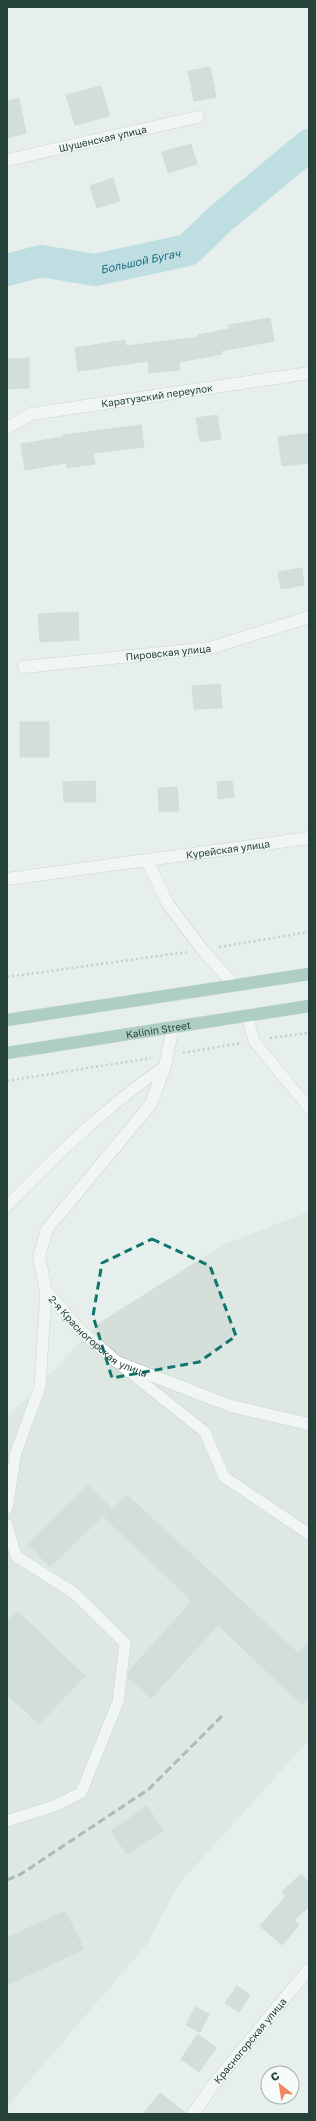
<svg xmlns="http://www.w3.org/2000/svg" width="316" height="2121" viewBox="0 0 316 2121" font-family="'Golos Text',sans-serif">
  <rect width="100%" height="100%" fill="#e6efeb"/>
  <path fill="#d4dfda" d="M309,1212V1740L179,1884L147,1944L7,2107V1418L99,1323L224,1244Z"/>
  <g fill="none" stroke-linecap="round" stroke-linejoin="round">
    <path stroke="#8ec9d4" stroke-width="32" id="s1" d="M7,270L41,261L95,270L188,250L220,219L309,145"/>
  </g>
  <g fill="#bbcac4" stroke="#b8c9c2">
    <path d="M210,67L216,97L194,101L188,71Z"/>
    <path d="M101,86L110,116L75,125L66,95Z"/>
    <path d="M19,98L26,133L7,138V101Z"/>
    <path d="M191,144L197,164L168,173L162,152Z"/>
    <path d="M113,178L120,201L97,208L90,186Z"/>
    <path d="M270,318L274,341L221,351L222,354L179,362L180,370L149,373L148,361L78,371L75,348L125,340L126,346L198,337V335L229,329L228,325Z"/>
    <path d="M29,358V388L7,389V359Z"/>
    <path d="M217,415L221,439L200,442L196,418Z"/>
    <path d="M141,425L144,447L93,453L95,464L67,468L66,463L25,470L21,444L63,437V435Z"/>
    <path d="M309,433V463L282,466L278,437Z"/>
    <path d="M302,568L304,585L281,589L278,572Z"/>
    <path d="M78,612L79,640L40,642L38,614Z"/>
    <path d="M220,684L222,708L194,709L192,686Z"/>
    <rect x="20" y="722" width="29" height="35"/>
    <path d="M95,781L96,802H64L63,782Z"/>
    <path d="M232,781L234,797L218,799L217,782Z"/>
    <path d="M177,787L179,811L159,812L158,788Z"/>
    <path d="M88,1485L111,1508L50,1567L28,1544Z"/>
    <path d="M127,1495L298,1653L309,1642V1697L302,1705L218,1625L151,1698L128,1677L129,1671L192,1601L104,1517Z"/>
    <path d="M17,1611L85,1676L39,1724L7,1694V1621Z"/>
    <path d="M147,1806L163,1830L127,1854L111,1831Z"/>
    <path d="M301,1874L309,1883V1907L294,1920L299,1925L282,1945L260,1926L286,1896L282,1892Z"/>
    <path d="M65,1911L84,1949L7,1985V1938Z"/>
    <path d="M237,1986L250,1995L239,2012L225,2003Z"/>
    <path d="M195,2007L209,2014L200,2032L186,2025Z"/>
    <path d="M198,2034L216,2048L199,2072L181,2059Z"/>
    <path d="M160,2093L186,2113V2114H143Z"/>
  </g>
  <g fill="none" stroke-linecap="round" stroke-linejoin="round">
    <defs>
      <g id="service">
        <path d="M247,1015L254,1041L309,1108"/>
        <path d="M7,1206C56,1155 107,1106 165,1066"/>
        <path d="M122,1366L205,1432L224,1477L309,1534"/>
        <path d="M7,1508L16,1452L40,1387L46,1291"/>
        <path d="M7,1525L16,1556L74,1593L125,1643L118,1702L81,1793L54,1806L7,1821"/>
      </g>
      <g id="minor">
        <path id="s2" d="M7,160L198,117"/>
        <path id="s3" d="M7,428L31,414L309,373"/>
        <path id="s4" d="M24,667L210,648L309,617"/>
        <path d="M147,861L168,904L202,949L234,985"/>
        <path id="s5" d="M7,879L309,838"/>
        <path id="s6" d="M173,1027L165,1066L151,1104L47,1229L39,1256L46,1291L81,1331L117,1362L231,1406L309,1424"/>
        <path id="s7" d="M193,2114L213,2085L309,1969"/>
      </g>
      <g id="primary">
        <path d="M7,1020L309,974"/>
        <path id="s8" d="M7,1053L309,1006"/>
      </g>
    </defs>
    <use href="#service" stroke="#a8b8b2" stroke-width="12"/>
    <use href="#minor" stroke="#a8b8b2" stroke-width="13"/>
    <use href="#primary" stroke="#c2cac8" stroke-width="13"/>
    <g stroke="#86b3a5" stroke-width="2.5" stroke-dasharray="2 3" stroke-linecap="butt">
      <path d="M219,947L309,932"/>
      <path d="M7,977L187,952"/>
      <path d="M270,1038L309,1033"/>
      <path d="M183,1053L241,1043"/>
      <path d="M7,1081L151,1058"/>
    </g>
    <use href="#service" stroke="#fff" stroke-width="11"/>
    <use href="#minor" stroke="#fff" stroke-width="12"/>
    <use href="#primary" stroke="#6aa596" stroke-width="12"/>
    <path stroke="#5f7d75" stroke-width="3" stroke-dasharray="8 4" stroke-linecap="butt" d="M7,1880L21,1874L149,1789L222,1716"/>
  </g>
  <path d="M0 0H316V2121H0ZM152,1239L210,1266L236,1336L199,1362L112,1378L93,1316L102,1263Z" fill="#e6efeb" fill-opacity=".55" fill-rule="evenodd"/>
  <path fill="none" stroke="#0f766e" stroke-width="3" stroke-dasharray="8 5" stroke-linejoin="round" d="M152,1239L210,1266L236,1336L199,1362L112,1378L93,1316L102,1263Z"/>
  <g text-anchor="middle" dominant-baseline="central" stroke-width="4" stroke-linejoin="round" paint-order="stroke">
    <g font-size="10" fill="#24423a" stroke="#f7fbf9">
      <text stroke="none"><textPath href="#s2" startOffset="98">Шушенская улица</textPath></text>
      <text stroke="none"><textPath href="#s3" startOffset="155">Каратузский переулок</textPath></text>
      <text stroke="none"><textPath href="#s4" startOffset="145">Пировская улица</textPath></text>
      <text stroke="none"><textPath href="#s5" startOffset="223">Курейская улица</textPath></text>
      <text stroke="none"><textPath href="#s8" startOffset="153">Kalinin Street</textPath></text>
      <text stroke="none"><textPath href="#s6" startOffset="377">2-я Красногорская улица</textPath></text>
      <text stroke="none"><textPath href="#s7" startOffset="93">Красногорская улица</textPath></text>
    </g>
    <g font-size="11" font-style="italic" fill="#1c6f80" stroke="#f7fbf9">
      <text stroke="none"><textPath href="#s1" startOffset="136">Большой Бугач</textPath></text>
    </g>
  </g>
  <rect width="316" height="2121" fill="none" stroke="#24423a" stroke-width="16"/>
  <g transform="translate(280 2085) rotate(330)"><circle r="19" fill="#f7fbf9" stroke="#a3b1ad"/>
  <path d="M0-3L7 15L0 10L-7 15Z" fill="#f4845f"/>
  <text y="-6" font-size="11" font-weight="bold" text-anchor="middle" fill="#24423a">С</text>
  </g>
</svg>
